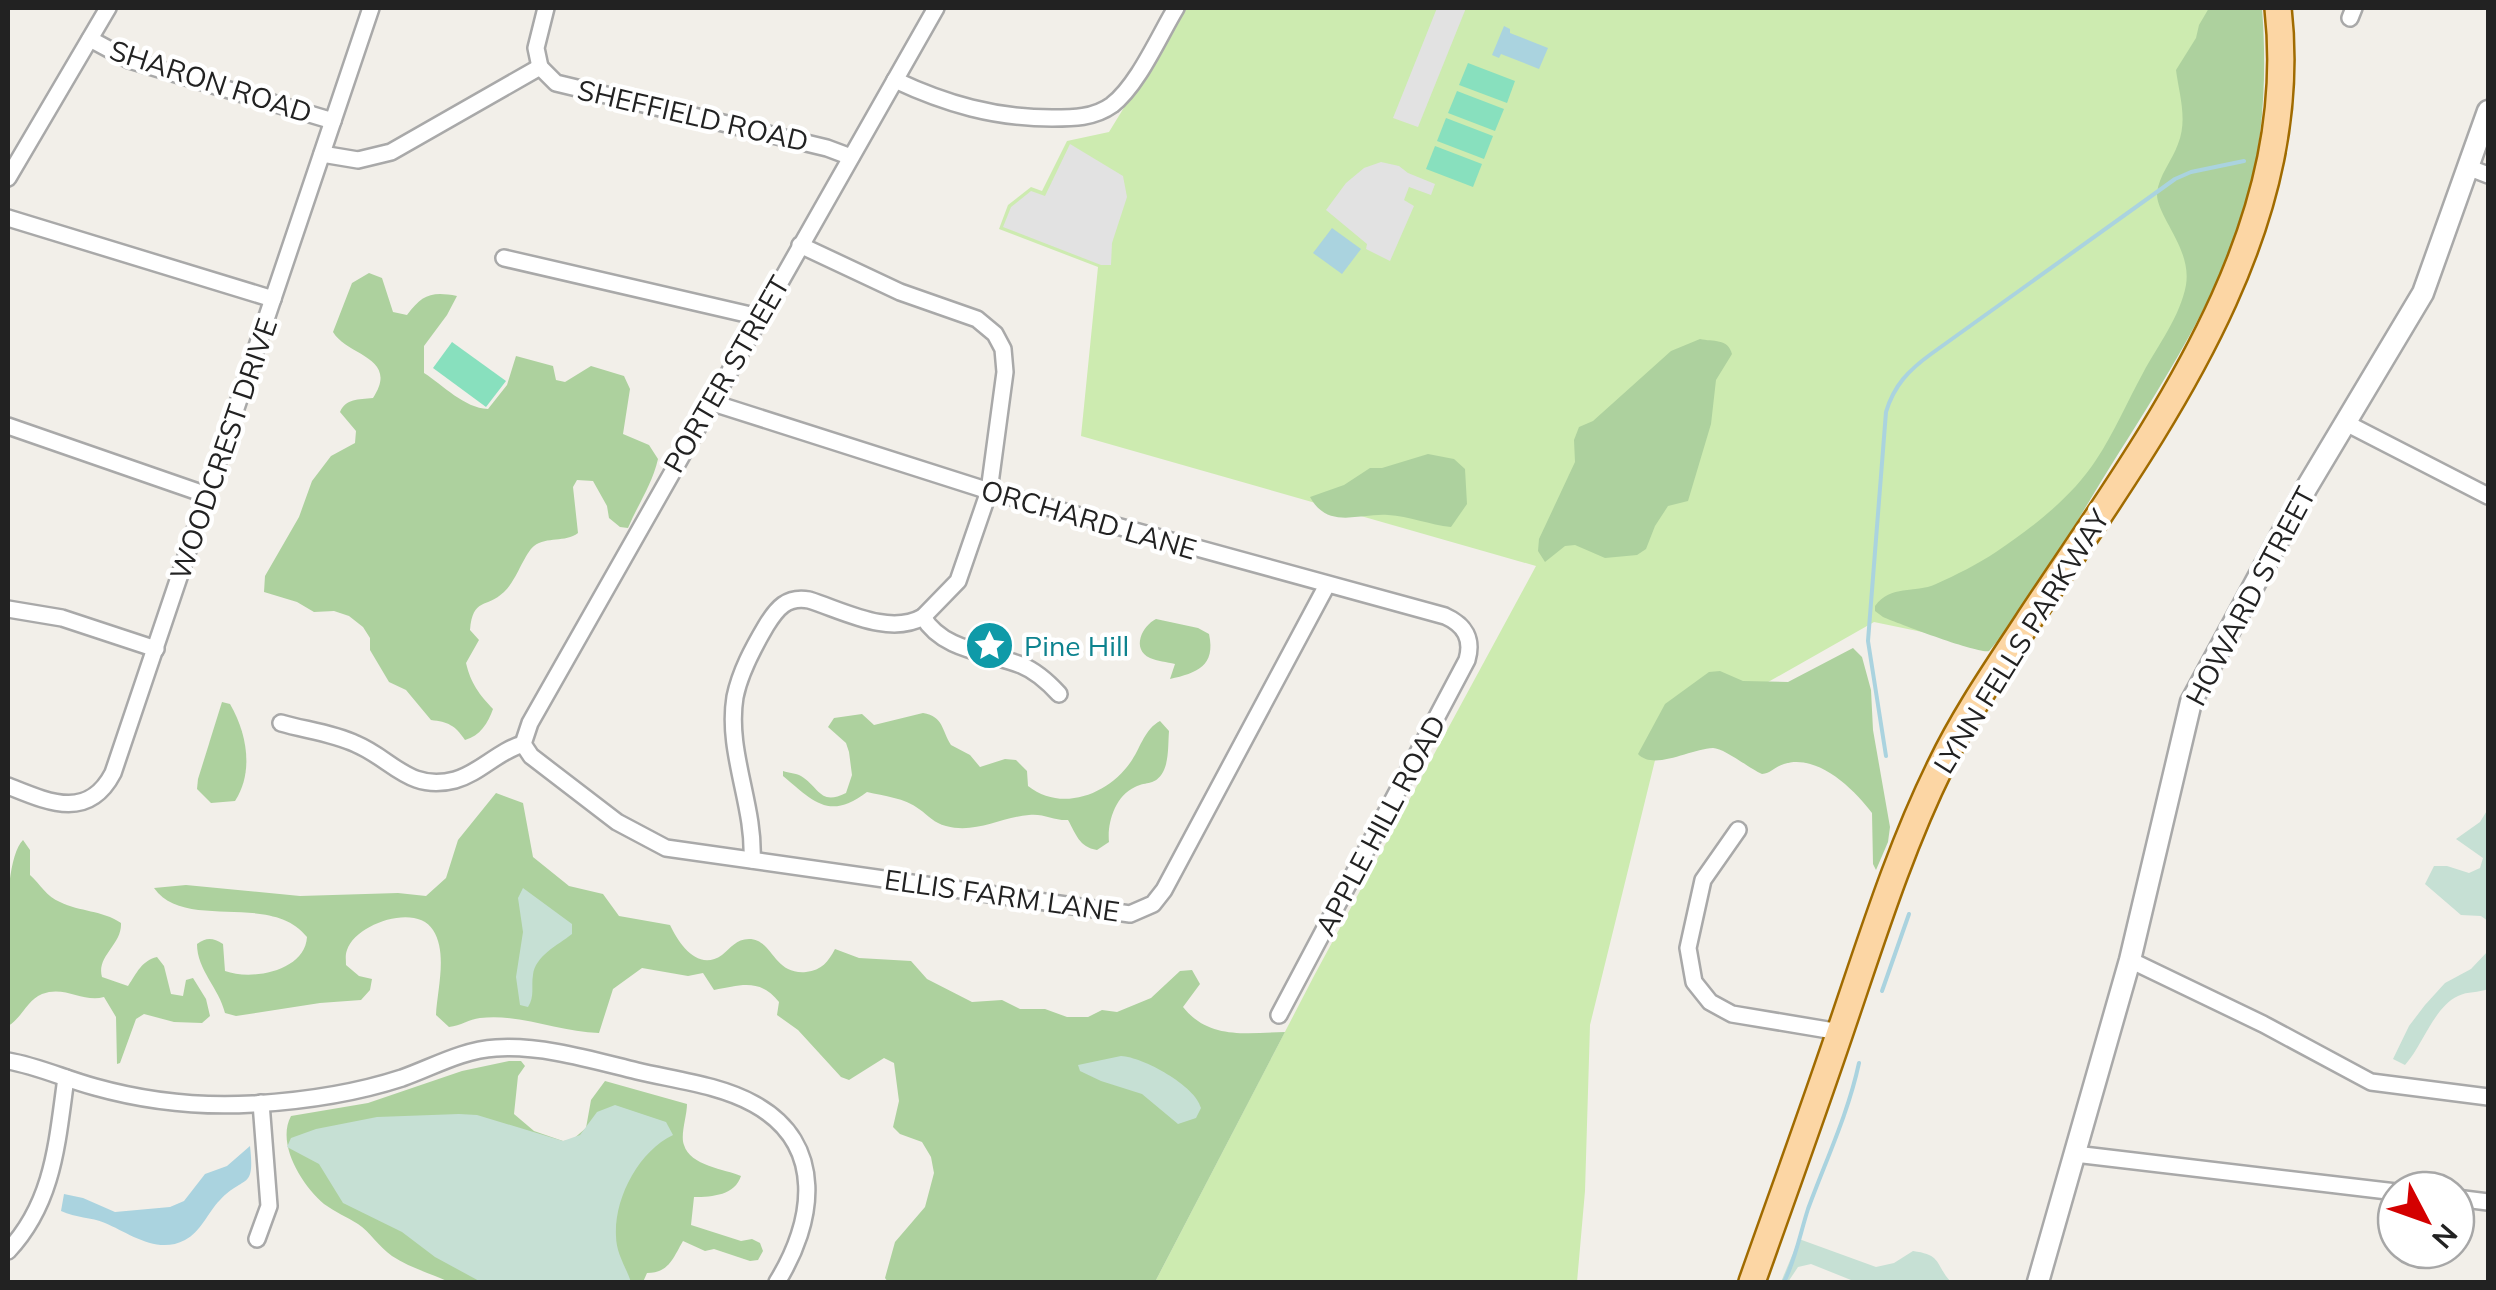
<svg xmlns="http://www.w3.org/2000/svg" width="2496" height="1290" viewBox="0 0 2496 1290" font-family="Mulish,sans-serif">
  <rect width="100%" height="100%" fill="#f2efe9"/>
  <path fill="#cdebb0" d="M1185,8H2256L2184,325L1980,644L1874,622L1659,744L1590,1025L1585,1191L1577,1282H1155L1315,974L1536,566L1081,436L1098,267L999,229L1008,205L1031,187L1042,191L1067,141L1109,132Z"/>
  <g fill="#add19e">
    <path d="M2209,8H2262C2267,73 2264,140 2246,204C2217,303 2156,393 2102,480C2067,537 2033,601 1989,651C1978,654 1900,624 1883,617L1875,611V606C1891,584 1914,594 1936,584C1956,575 1978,564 1996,552C2032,528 2072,497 2096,460C2114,433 2127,402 2143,373C2158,345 2180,317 2186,285C2192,248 2156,216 2157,193C2159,175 2172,161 2178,144C2188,119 2179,94 2176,70L2196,38L2199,25Z"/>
    <path d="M369,273L382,278L393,312L407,315C422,295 431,291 457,296L447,315L424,346V373C443,385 464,408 488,409L507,385L516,356L553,366L556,380L565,382L591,366L624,376L630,389L623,434L649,445L658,459C652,485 638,504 628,528L620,527L609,518L607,506L593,481L577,480L573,487L578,533C565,543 547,536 534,546C524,554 517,580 504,592C486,609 473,597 470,630L479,640L466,663C471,684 479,694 493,709C488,723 480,736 465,740C455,725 448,722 431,720L406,690L389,682L370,650V638L363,627L349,616L334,611L314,612L297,602L264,592L265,576L299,517L312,481L331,456L355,443L356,431L340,412C346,398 358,400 373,398C400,357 347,356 333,332L352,283Z"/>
    <path d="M1700,339C1713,342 1728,338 1732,354L1716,380L1711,424L1688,501L1668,506L1655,526L1646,549L1637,555L1605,558L1575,545L1565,546L1545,562L1538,551L1539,539L1575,462L1574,440L1579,427L1593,421L1671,351Z"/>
    <path d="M1428,454L1454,459L1465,469L1467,504L1451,527C1430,525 1409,516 1388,515C1359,513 1328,530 1310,497L1344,485L1370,468H1382Z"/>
    <path d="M1156,619L1198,628L1209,634C1216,666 1197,673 1170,679L1175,664C1167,662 1157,661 1150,658C1131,649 1142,626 1156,619Z"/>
    <path d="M1853,648L1862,657L1871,690L1873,730L1890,827L1888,842L1876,870L1873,864L1872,813C1854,789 1817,753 1784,764C1774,767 1772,773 1762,774C1750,769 1724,748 1713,748C1690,749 1654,771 1638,754L1665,704L1709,672L1720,671L1743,681L1788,682Z"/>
    <path d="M222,702L230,704C247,733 254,772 235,801L211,803L197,789L198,779Z"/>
    <path d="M923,713C944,717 941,729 951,745L970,755L980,767L1005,759L1016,760L1027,771L1028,786C1062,813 1110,794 1132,760C1141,746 1145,729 1160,721L1169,731C1168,744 1169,761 1163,772C1155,786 1147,781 1135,787C1115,796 1107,823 1109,842L1097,850C1079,847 1076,834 1068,820C1055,821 1043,813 1029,815C1001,817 976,834 946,826C934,823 929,816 919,809C905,798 884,796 867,792C829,821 813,801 783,776V771C789,773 796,773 801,776C820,788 820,806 846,793L852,775L849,752L846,743L828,727L834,718L862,714L874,725Z"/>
    <path d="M496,793L523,803L533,857L569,886L603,894L619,916L670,925C679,944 698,972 722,955C731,948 736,939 749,939C773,939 773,975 806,972C822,970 828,962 835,949L859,958L911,961L927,979L972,1002L1002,1000L1020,1009H1045L1067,1017H1088L1102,1010L1117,1012L1151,998L1180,971L1192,970L1200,984L1183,1007C1209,1040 1247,1033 1285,1032L1155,1282H888L885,1278L895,1242L925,1207L934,1173L931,1157L922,1142L900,1134L893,1127L899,1101L894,1063L884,1058L849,1080L841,1077L798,1030L777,1015L779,1002C760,978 741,985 714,990L703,973L688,976L642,968L613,989L599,1033C560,1032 519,1013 480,1018C469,1019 461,1026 449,1027L436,1015C437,991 448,953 433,930C417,903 356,923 347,950C345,955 346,960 346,965L359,976L372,979L370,990L361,1000L320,1003L236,1016L225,1013C219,988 197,970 197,944C207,937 213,938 223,944L225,971C252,981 305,971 307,937C271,891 185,932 154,888L186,885L300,896L398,893L426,896L446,878L458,840Z"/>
    <path d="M23,840L30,850V875C40,884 47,897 60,902C80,912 102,910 121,923C122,945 96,956 102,977L128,986C137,973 141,961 157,957L164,966L171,994L183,996L186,980L193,978L206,999L210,1016L202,1023L174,1022L144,1014L136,1019L120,1063L117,1064L116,1017L104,997C83,1003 65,985 42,994C27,1000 22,1018 8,1026C7,987 0,863 23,840Z"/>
    <path d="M509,1061H521L525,1066L518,1076L514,1114L534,1131L563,1141L572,1140L586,1128L591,1100L605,1081L687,1104C687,1116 680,1135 684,1145C690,1166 725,1169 741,1176C735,1195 713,1197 694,1197L691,1225L741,1241L752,1239L760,1243L763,1251L758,1260L750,1261L714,1249L705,1251L683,1241C673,1258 669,1273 647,1273L643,1282H449C430,1273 410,1268 392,1256C379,1247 370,1232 358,1224C347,1217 335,1212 324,1204C302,1185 276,1144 291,1116L368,1103L462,1071Z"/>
  </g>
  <g fill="#c6e0d4">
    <path d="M2488,809V921L2481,916L2461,915L2425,884L2434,866H2447L2469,873L2480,868L2483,858L2456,839L2480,822Z"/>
    <path d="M523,888L572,924V934C558,945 535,956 533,975C531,987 535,996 528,1007L520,1005L516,977L523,932L518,898Z"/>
    <path d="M2488,951V989C2478,993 2468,991 2458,996C2434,1007 2423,1045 2405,1065L2393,1059L2409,1026L2425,1005L2445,983L2471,969Z"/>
    <path d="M1121,1056C1143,1057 1196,1086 1201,1108L1196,1118L1178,1124L1142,1094L1101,1081L1080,1071L1078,1065Z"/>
    <path d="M615,1105L666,1122L673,1135C639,1151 614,1198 616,1236C616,1253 626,1267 631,1282H481L435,1257L402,1232L343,1203L319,1164L287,1147L291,1138L316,1129L377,1117L459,1114L477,1115L563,1141L580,1135L597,1112Z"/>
    <path d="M1799,1239L1876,1267L1894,1263L1913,1251C1943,1255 1935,1265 1951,1282H1856L1811,1264L1798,1267L1788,1282H1781Z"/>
  </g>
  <g fill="#88e0be">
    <path d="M1468,63L1515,81L1507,103L1459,85Z"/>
    <path d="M1457,91L1504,109L1495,131L1448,113Z"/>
    <path d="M1446,118L1493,136L1484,159L1437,141Z"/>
    <path d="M1435,146L1482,164L1473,187L1426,169Z"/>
    <path d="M452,342L506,381L486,407L433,368Z"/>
  </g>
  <g fill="#e2e2e2">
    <path d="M1437,8H1466L1418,127L1393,118Z"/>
    <path d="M1070,144L1123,176L1127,197L1112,243L1111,265H1101L1003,227L1011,207L1031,191L1045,196Z"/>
    <path d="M1381,162L1399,166L1408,173L1435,184L1431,195L1409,187L1404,200L1414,206L1390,261L1366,249L1367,244L1326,210L1346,183L1364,168Z"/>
  </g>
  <g fill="#aad3df">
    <path d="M1504,26L1510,29V33L1548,48L1539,69L1501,54L1499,58L1492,55Z"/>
    <path d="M1332,228L1361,249L1342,274L1313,253Z"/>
    <path d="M250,1146C255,1191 245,1174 220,1200C208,1212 201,1232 185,1240C157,1255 129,1233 105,1223C91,1217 76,1218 61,1211L64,1194L83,1198L115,1212L170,1207L184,1201L205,1174L227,1166Z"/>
  </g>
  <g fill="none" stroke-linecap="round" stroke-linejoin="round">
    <g stroke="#aad3df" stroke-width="4">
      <path d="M1886,756L1868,641L1886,412C1894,385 1909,370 1931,354L2175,179L2191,172L2244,161"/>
      <path d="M1882,991L1909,914"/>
      <path d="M1784,1282C1796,1258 1800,1234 1808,1209C1826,1160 1848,1114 1859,1063"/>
    </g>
    <defs>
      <g id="minor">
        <path d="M2350,18L2354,8"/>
        <path d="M90,39L129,60L333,121"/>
        <path d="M540,67L536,48L546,8"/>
        <path d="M895,80C946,104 995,118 1052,118C1073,118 1094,118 1112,105C1138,85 1159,36 1176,8"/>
        <path d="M322,154L358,160L391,152L540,67L556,83L827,148L851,157"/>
        <path d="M2470,168L2488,175"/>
        <path d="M8,178L108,8"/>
        <path d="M8,218L273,299"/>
        <path d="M800,245L900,292L977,319L995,334L1003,349L1005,372L989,491L958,581L923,617"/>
        <path d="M504,258L759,317"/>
        <path d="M710,402L989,491L1445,616C1465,625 1473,639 1467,660L1279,1015"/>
        <path d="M2346,423L2488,496"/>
        <path d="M8,426L207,495"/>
        <path d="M8,609L62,618L156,649"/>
        <path d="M281,723C305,730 333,733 356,744C392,759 409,792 455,780C480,773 498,751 523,744"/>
        <path d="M523,744L531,756L617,822L666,848L1130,914L1153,904L1164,890L1327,585"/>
        <path d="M523,744L530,723L936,8"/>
        <path d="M8,786C48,802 88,821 113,773L371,8"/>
        <path d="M1738,830L1703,880L1688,948L1694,982L1710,1002L1732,1014L1840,1032"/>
        <path d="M752,860C755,805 726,752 735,697C740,672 753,648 766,626C777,608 787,596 809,600C844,611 889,636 923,617C943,651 988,652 1021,665C1036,671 1048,682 1059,694"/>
        <path d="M2130,960L2263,1024L2371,1082L2488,1097"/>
        <path d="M8,1061C38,1066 65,1079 95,1087C145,1101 201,1107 253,1104C304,1101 353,1094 402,1078C433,1067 462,1050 496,1048C543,1045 592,1060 637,1071C675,1080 720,1085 754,1104C827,1144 814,1223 777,1282"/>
        <path d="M2075,1154L2396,1192"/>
        <path d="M2456,1198L2488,1202"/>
        <path d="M257,1239L269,1206L261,1103"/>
        <path d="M8,1251C54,1202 57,1142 66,1078"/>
      </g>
      <path id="tertiary" d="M2038,1282L2130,960L2191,702L2307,487L2423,293L2488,111"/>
      <path id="primary" d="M1752,1282C1782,1197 1813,1112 1842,1026C1872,938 1900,848 1941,765C1965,715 1997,669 2027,623C2148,439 2304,241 2278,8"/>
    </defs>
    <use href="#minor" stroke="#a9a9a9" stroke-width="20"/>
    <use href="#tertiary" stroke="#a9a9a9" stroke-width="25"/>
    <use href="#primary" stroke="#a06b00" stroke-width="30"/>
    <use href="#minor" stroke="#fff" stroke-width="15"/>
    <use href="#tertiary" stroke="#fff" stroke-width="20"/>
    <use href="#primary" stroke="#fcd6a4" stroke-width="25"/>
  </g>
  <defs>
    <symbol id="sight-disc" viewBox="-11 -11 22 22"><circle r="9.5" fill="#0f9aa8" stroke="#fff"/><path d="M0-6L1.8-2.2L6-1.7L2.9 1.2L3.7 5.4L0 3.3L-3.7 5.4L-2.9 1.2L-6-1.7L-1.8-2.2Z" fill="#fff"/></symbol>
  </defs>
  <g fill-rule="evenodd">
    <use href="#sight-disc" x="962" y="618" width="55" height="55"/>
  </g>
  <g text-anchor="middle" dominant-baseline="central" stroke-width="9" stroke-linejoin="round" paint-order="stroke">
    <g font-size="28" fill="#222" stroke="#fff">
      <text transform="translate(211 81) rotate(18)">SHARON ROAD</text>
      <text transform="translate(693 115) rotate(13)">SHEFFIELD ROAD</text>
      <text transform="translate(726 374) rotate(-60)">PORTER STREET</text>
      <text transform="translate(223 449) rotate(-71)">WOODCREST DRIVE</text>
      <text transform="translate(1089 519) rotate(16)">ORCHARD LANE</text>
      <text transform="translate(2250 596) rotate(-62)">HOWARD STREET</text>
      <text transform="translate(2021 641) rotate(-58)">LYNN FELLS PARKWAY</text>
      <text transform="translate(1380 825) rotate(-62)">APPLE HILL ROAD</text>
      <text transform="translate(1002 895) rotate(8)">ELLIS FARM LANE</text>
    </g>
    <g font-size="28" fill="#0d838f" stroke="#fff" text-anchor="start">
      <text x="1024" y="645">Pine Hill</text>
    </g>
  </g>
  <rect width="2496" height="1290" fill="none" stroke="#222222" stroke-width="20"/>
  <g transform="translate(2426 1220) rotate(131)"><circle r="48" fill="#ffffff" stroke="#a7a7a7" stroke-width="2.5"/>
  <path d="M0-8L18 38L0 25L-18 38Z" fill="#d40000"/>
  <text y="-15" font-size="28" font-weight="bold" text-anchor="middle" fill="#222222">N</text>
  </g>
</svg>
